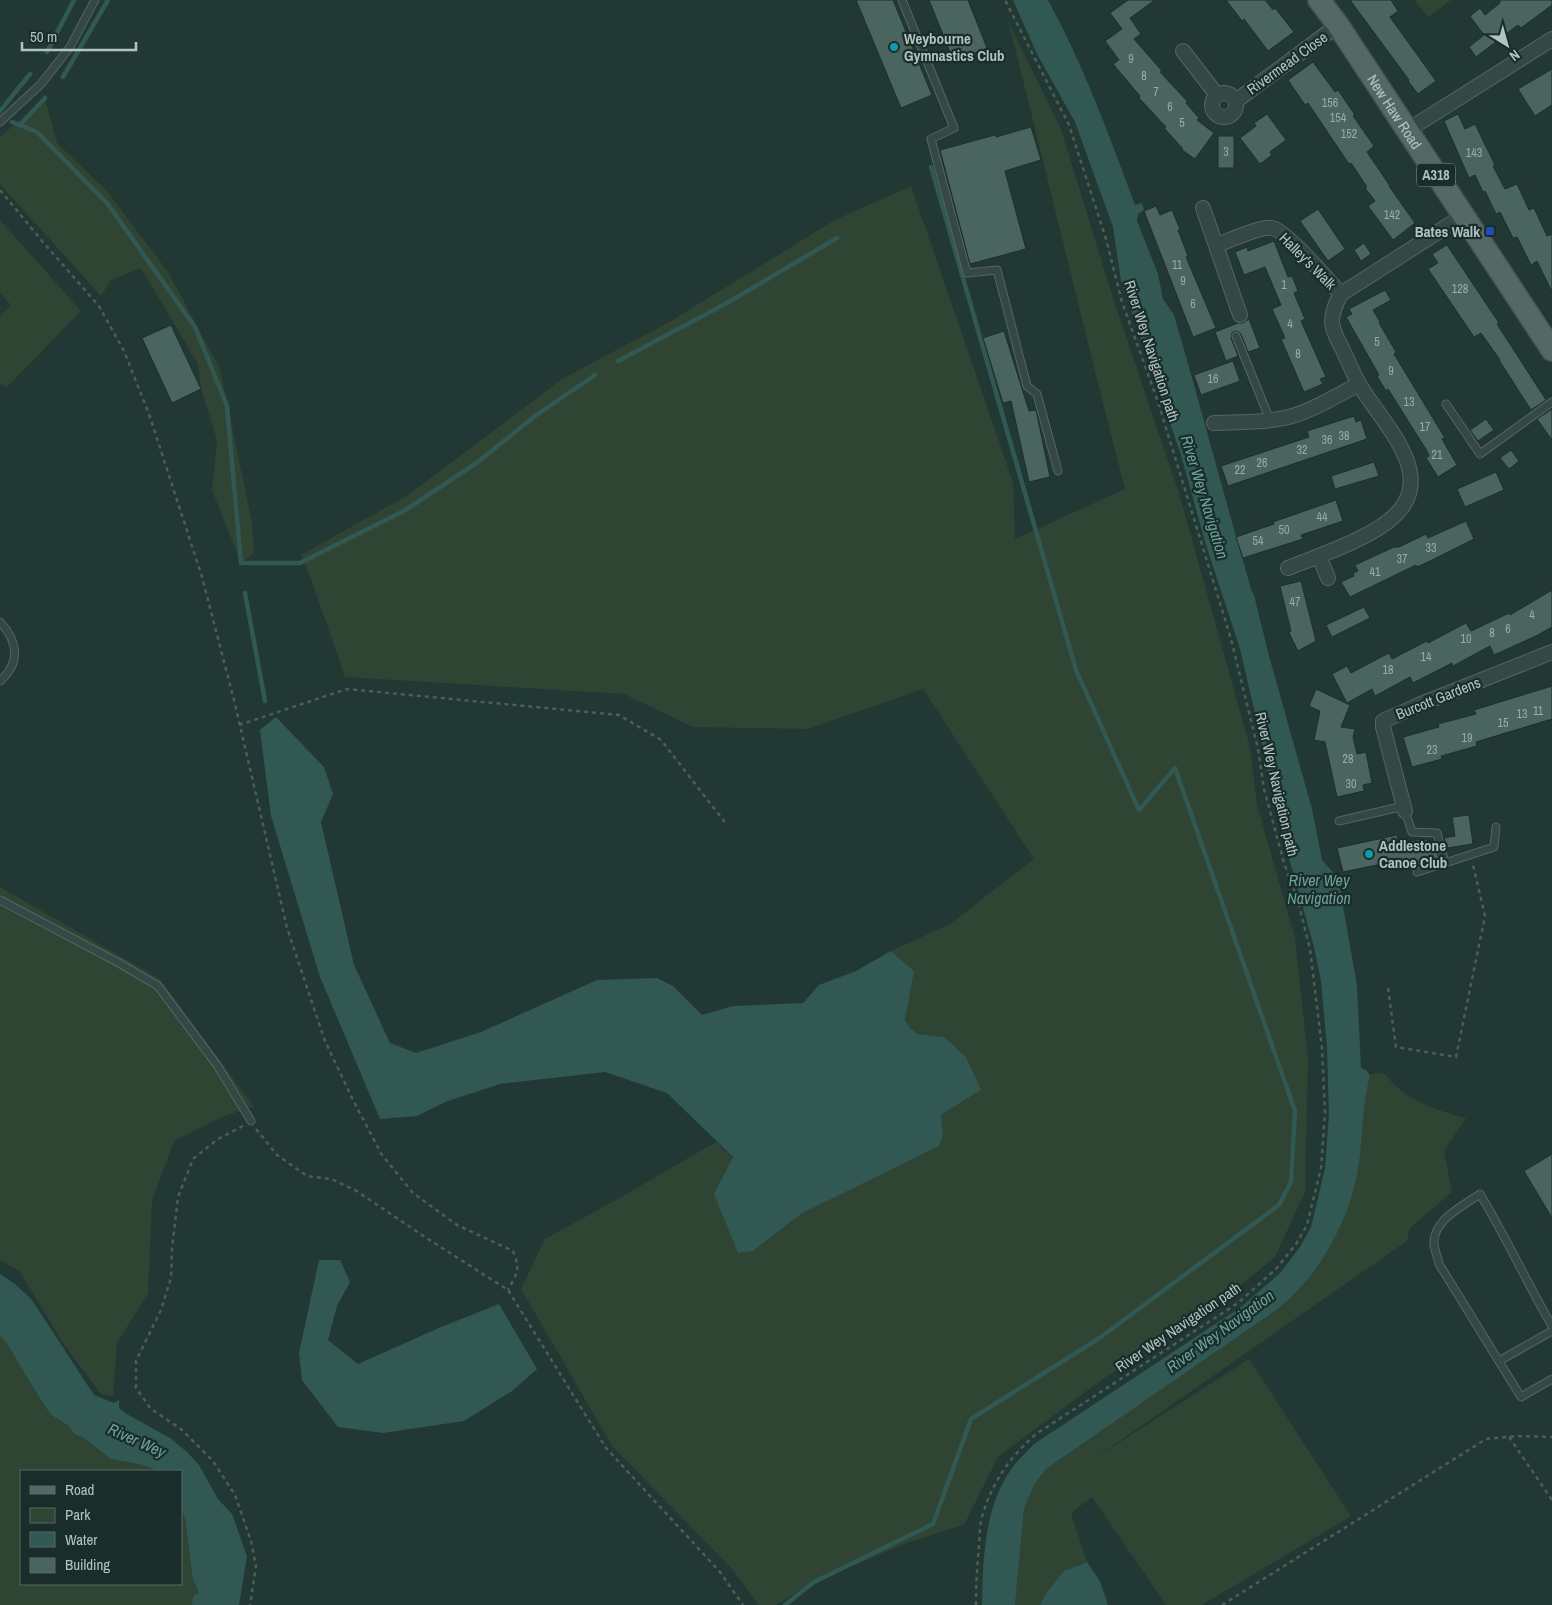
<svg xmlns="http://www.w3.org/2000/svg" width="1552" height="1605" viewBox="0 0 1552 1605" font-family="'Archivo Narrow',sans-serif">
  <rect width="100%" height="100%" fill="#223835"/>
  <g fill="#2f4433">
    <path d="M1414,0H1451L1428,17Z"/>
    <path d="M1008,21L1061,129L1113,298L1179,493L1250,747L1257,805L1295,938L1308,1059L1305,1192L1275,1257L1227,1296L1096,1384L998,1457L964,1525L912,1541L814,1582L776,1605H759L733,1570L612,1446L521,1289L545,1239L616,1200L716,1142L733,1158L714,1194L753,1251L801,1214L939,1146L943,1136L941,1115L981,1090L944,1037C926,1035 915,1038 905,1020L913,971L891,951L950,924L1034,859L923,689L808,729L693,727L624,694L345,677L311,579L301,555L408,495L562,379L671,321L835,220L911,186L1013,482L1015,539L1125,489C1084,333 1048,177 1008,21Z"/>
    <path d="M45,98L57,143L107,191L168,272L220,369L252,522L254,553L241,563L212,490L217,440L201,389L198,364L141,268L111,280L101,296L0,184V137Z"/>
    <path d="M0,220L81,311L6,388L0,382V316L11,305L0,293Z"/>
    <path d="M0,887L160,979L254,1107L224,1116L174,1141L152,1200L148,1293L117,1343L113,1396L101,1394L65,1346L19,1271L0,1260Z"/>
    <path d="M1376,1073L1385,1074C1389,1079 1393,1084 1398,1088C1415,1103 1445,1113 1466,1118L1444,1151L1452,1192L1410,1228L1407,1241L1095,1458L1249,1359L1351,1516L1202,1605H1166L1092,1497L1071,1513L1087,1562L1064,1571L1047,1592L1040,1605H1015L1024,1509L1034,1485L1046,1469L1265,1318L1358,1171L1365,1093L1370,1075Z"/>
    <path d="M0,1336L6,1342L39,1397L51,1415L69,1426L74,1434L82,1437L111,1459L139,1464L160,1471H21V1584H181V1506C190,1535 187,1565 199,1593L193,1596L192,1605H0Z"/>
  </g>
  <g fill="#315853">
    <path d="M1013,0H1048C1084,66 1109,135 1135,205L1142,203L1144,210L1138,214L1137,221L1158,274L1163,299L1174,315C1201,407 1225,500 1252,592L1254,595L1269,656L1312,809L1322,860L1338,878L1357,985L1361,1068L1366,1070L1370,1075C1362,1106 1363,1138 1358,1170C1349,1218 1325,1265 1289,1299C1282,1306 1273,1312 1265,1318L1046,1469L1034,1485L1024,1509L1015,1605H982C983,1558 984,1503 1015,1464C1021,1457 1028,1451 1034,1444L1241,1307L1280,1273L1300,1247L1311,1227L1325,1168L1329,1114L1327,1048L1321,981L1314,947L1273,801L1260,735L1240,649L1205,542L1181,455L1121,281L1113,227L1075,122L1037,54Z"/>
    <path d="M276,717L324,767L333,794L321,822L354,965L390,1043L416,1053L481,1032L597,980L657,978L673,986L702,1015L733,1006L803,1003L819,985L856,971L891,951L914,971L905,1020L910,1028L918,1034L944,1037L966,1057L981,1090L941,1115L943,1136L939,1146L801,1214L753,1251L738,1253L714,1194L733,1157L667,1093L605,1072L500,1084L445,1102L417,1116L380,1119L320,977L271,816L260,730Z"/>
    <path d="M319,1260H340L350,1282L337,1306L328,1340L358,1364L441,1327L499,1304L537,1369L512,1391L464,1421L383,1433L338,1427L302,1380L299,1353Z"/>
    <path d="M0,1274L15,1284L32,1300L94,1395L114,1403L119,1400V1408L125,1413L170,1438L187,1452L199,1465L218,1499L232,1514L247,1556L239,1605H192L193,1596L199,1593L193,1579L185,1520L181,1506V1471H160L139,1464L111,1459L82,1437L74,1434L69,1426L51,1415L39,1397L6,1342L0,1336Z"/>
    <path d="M1087,1562L1100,1581L1108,1605H1040L1047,1592L1064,1571Z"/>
  </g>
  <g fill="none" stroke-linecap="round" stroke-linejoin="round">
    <g stroke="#315853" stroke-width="4.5">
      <path d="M47,52L74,0"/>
      <path d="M63,77L108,0"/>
      <path d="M0,111L30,74"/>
      <path d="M12,122L37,132L107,203L195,327L227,406L241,563H300L404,511L478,462L535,416L595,375"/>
      <path d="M20,125L45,98"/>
      <path d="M618,361L727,303L837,238"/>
      <path d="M245,593L265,701"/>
      <path d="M785,1605L814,1582L933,1524L971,1419L1098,1339L1279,1205L1291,1182L1295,1111L1175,768L1139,810L1076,670L931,167"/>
    </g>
  </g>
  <g fill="#4a6460" stroke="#1d2f2d">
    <path d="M856,0H893L932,95L901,108Z"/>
    <path d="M929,0H968L987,48L954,62Z"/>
    <path d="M1128,0H1155L1130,18L1141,34L1134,39L1162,71L1160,72L1187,101L1186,103L1199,118L1197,120L1214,133L1195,159L1182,150L1183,149L1164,128L1166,127L1139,98L1140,96L1113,64L1119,60L1105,41L1122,29L1110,13Z"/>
    <path d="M1226,0H1265L1273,10L1275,8L1294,32L1268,51L1244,19L1242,21Z"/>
    <path d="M1350,0H1391L1398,11L1390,17L1436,81L1418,94L1408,81L1409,80Z"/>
    <path d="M1500,0H1552V5L1521,28L1518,25L1476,57L1469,47L1484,35L1470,16L1480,8L1485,15L1500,3Z"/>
    <path d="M1313,62L1335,92L1338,90L1355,115L1353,116L1374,146L1367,152L1390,186H1389L1415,223L1393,240L1368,206L1375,201L1365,188L1367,187L1351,163L1349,164L1308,103L1305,105L1288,80Z"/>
    <path d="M1552,69V105L1535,116L1518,89Z"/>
    <path d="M1267,114L1286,140L1270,152L1272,155L1260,164L1240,138L1256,126L1254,123Z"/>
    <path d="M1458,114L1465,129L1475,124L1495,165L1493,166L1505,189L1517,184L1529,210L1534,208L1547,236L1552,234V292L1537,261L1531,265L1517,237L1513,238L1500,212L1496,214L1485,191L1483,192L1475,175L1469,178L1444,121Z"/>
    <path d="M1031,127L1041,160L1005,171L1026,249L970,264L940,150L995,135L996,137Z"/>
    <rect x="1218" y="136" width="16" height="32"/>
    <path d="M1156,206L1160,215L1172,210L1180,229L1178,230L1188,256L1186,257L1216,328L1193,337L1144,211Z"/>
    <path d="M1318,209L1345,249L1328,261L1300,221Z"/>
    <path d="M1274,241L1288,277L1292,276L1298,291L1294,293L1305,319L1301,321L1326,377L1320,379L1323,384L1304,392L1281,339L1285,338L1272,309L1281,305L1265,267L1244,275L1235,252L1247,247L1248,251Z"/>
    <path d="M1364,243L1371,254L1361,261L1354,250Z"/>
    <path d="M1447,245L1499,323L1497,324L1546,400L1531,410L1499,360H1500L1481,333L1474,337L1428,269L1438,263L1432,254Z"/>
    <path d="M1385,290L1391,300L1373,310L1380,322L1379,323L1396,352L1394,354L1445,438L1442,439L1457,465L1438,477L1426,458L1429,456L1427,451L1388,389L1386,391L1377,376L1379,375L1346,317L1352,314L1349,309Z"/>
    <path d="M1249,319L1260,348L1248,352L1241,334L1239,332L1234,331L1232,333L1231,338L1238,356L1226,361L1215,332L1238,323H1243Z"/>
    <path d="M171,325L201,389L172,403L142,338Z"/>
    <path d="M1004,331L1029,411L1036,410L1050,477L1029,482L1011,401L1003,403L983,338Z"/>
    <path d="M1233,361L1240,381L1201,395L1194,375Z"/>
    <path d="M1552,409V440L1537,419Z"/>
    <path d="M1354,416L1356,422L1361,420L1367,439L1228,486L1221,466L1309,437L1307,431Z"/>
    <path d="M1486,419L1494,430L1478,441L1470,430Z"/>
    <path d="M1511,450L1519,461L1509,469L1500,458Z"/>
    <path d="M1374,462L1379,476L1335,489L1331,476Z"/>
    <path d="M1496,472L1504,490L1465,507L1457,489Z"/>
    <path d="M1336,500L1343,521L1301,535L1303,539L1243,558L1236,537L1274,524L1273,522Z"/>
    <path d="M1466,521L1474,539L1430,561L1417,567L1416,565L1350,597L1341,582L1354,576L1353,573L1358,571L1355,565L1394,547H1399L1426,534L1428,538Z"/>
    <path d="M1301,581L1316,641L1298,651L1289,633L1291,631L1280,586Z"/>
    <path d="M1552,590V627L1536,636L1494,655L1490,646L1453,666L1452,663L1413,683L1410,677L1375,696L1372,689L1347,703L1332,674L1347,666L1351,673L1389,653L1392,659L1427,641L1428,643L1466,623L1471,631L1509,613L1510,615Z"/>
    <path d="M1364,607L1370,618L1332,637L1326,625Z"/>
    <path d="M1552,686V719L1476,742L1477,746L1441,756L1442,759L1412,767L1403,737L1439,727L1438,724L1476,714L1474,710Z"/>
    <path d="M1316,689L1350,705L1341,727L1355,729L1353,737L1357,754L1366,752L1372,783L1363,785L1364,791L1337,797L1325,742L1314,740L1320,711L1309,706Z"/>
    <path d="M1469,815L1473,844L1447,848L1444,838L1455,836L1452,817Z"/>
    <path d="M1397,835L1398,842L1427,839V841L1433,840L1439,859L1419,866L1408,867L1406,859L1343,872L1337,848Z"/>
    <path d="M1552,1154V1218L1524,1171Z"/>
  </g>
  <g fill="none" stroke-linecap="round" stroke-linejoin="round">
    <defs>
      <g id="service">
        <path d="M902,0L954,128L931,139L967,273L997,270L1027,386L1037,394L1058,471"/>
        <path d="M0,122L41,84L70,47L95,0"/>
        <path d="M1236,336L1270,420"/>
        <path d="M1446,404L1480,454L1552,402"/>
        <path d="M0,622C18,641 21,663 0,681"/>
        <path d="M1405,811L1412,832L1437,833L1445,863L1417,872"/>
        <path d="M1339,821L1404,806"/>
        <path d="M1445,863L1494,847L1496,827"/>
        <path d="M0,900L119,963L158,986L217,1065L251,1121"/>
        <path d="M1552,1326C1527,1283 1506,1237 1480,1194C1463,1206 1432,1220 1434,1245C1435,1251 1438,1258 1439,1264L1521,1397L1552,1379"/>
        <path d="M1499,1361L1552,1331"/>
      </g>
      <g id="minor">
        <path d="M1183,51L1217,95"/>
        <circle cx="1224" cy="105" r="12"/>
        <path d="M1236,101L1338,25"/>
        <path d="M1408,130L1552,39"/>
        <path d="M1203,208L1240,315"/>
        <path d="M1217,245C1228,241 1261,226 1272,228C1287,231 1328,280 1341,294"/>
        <path d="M1214,423C1237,422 1261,423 1284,418C1307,414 1338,395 1359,384"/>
        <path d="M1319,556L1328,578"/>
        <path d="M1288,568C1320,555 1377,537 1399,511C1435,471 1379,419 1359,384C1353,373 1348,361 1343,350C1339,342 1332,331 1332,322C1332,311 1336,303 1341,294L1463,216"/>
        <path d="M1405,811L1383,727V721L1421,704L1552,652"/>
      </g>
      <g id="primary">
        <path id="s1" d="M1319,0L1338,25L1552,350"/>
      </g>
    </defs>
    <use href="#service" stroke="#536664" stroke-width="9"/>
    <use href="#minor" stroke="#536664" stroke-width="16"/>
    <use href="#primary" stroke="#425552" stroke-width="24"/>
    <g stroke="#4b5f53" stroke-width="2.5" stroke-dasharray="4 4" stroke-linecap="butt">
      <path d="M0,190L42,241L99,306L124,351L149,414L202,577L235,704L287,928L325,1041L353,1100L382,1155L413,1193L457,1225L513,1251C521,1270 517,1273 508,1290"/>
      <path d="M239,725L347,689L619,715L661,740L727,825"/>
      <path d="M1388,988L1396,1047L1456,1057L1485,916L1473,865"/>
      <path d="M243,1126L218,1139L193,1159L178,1197L172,1248L171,1278L161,1310L136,1361V1388L151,1409L181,1429L213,1461L235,1495L251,1541L256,1566L250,1605"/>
      <path d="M256,1129L277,1155L307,1176L331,1179L355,1190L428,1239L508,1290L606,1448L720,1572L743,1605"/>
      <path d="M1509,1437L1552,1500"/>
      <path d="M976,1605C976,1586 977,1567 979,1547C980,1537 979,1526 982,1517C992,1482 1010,1457 1036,1434L1238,1303L1276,1269L1296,1244L1307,1225L1321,1168L1325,1113L1322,1048L1310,949L1297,898L1284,863L1264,789L1258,749L1231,639L1158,402L1122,302L1106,239L1069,125L1005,0"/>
      <path d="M1222,1605L1486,1439L1517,1436L1552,1437"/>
    </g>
    <use href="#service" stroke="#364846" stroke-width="7"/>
    <use href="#minor" stroke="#364846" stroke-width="14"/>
    <use href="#primary" stroke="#546865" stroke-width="21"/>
  </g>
  <g fill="#0f9aa8" stroke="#1b2d2a" stroke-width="2">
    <circle cx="894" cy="47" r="5"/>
    <circle cx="1369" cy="854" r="5"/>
  </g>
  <rect fill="#1a4fb4" stroke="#1b2d2a" stroke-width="2" x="1485" y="226" width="10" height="10" rx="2.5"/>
  <g text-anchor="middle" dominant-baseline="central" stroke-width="4.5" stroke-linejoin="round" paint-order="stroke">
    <g font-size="12" fill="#96adaa">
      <text x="1131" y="59">9</text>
      <text x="1144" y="76">8</text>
      <text x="1156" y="92">7</text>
      <text x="1330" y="103">156</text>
      <text x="1170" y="107">6</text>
      <text x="1338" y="118">154</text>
      <text x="1182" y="123">5</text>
      <text x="1349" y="134">152</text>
      <text x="1226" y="152">3</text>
      <text x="1474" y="153">143</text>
      <text x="1392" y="215">142</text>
      <text x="1177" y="265">11</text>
      <text x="1183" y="281">9</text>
      <text x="1284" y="285">1</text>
      <text x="1460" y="289">128</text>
      <text x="1193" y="304">6</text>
      <text x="1290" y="324">4</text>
      <text x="1377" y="342">5</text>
      <text x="1298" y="354">8</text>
      <text x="1391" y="371">9</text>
      <text x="1213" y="379">16</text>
      <text x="1409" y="402">13</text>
      <text x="1425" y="427">17</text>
      <text x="1344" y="436">38</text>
      <text x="1327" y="440">36</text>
      <text x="1302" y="450">32</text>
      <text x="1437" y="455">21</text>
      <text x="1262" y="463">26</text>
      <text x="1240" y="470">22</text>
      <text x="1322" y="517">44</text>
      <text x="1284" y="530">50</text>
      <text x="1258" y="541">54</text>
      <text x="1431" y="548">33</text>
      <text x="1402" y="559">37</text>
      <text x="1375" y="572">41</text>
      <text x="1295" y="602">47</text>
      <text x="1532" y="615">4</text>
      <text x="1508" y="629">6</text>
      <text x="1492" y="633">8</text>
      <text x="1466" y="639">10</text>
      <text x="1426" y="657">14</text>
      <text x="1388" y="670">18</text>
      <text x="1538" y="711">11</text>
      <text x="1522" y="714">13</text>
      <text x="1503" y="723">15</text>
      <text x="1467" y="738">19</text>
      <text x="1432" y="750">23</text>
      <text x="1348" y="759">28</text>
      <text x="1351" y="784">30</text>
    </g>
    <rect fill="#1b2d2a" stroke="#839794" stroke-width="1" x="1417" y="163.5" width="38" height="23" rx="4"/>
    <g font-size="14" font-weight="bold" fill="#b0c5c2">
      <text x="1436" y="175">A318</text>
    </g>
    <g font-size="15" font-weight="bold" fill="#b0c5c2" stroke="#1b2d2a" text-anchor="start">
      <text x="904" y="38">Weybourne<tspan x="904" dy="17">Gymnastics Club</tspan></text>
      <text x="1480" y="231" text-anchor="end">Bates Walk</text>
      <text x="1379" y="845">Addlestone<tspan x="1379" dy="17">Canoe Club</tspan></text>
    </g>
    <g font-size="15" fill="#b0c5c2" stroke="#1b2d2a">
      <text transform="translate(1287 63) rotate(-36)">Rivermead Close</text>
      <text stroke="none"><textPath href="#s1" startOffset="135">New Haw Road</textPath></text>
      <text transform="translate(1308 261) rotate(45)">Halley's Walk</text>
      <text transform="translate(1152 351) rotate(72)">River Wey Navigation path</text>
      <text transform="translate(1438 698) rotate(-22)">Burcott Gardens</text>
      <text transform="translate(1277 784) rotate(77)">River Wey Navigation path</text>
      <text transform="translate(1178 1327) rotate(-34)">River Wey Navigation path</text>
    </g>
    <g font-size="16" font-style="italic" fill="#6ba29a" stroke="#1b2d2a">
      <text transform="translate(1205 497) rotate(73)">River Wey Navigation</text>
      <text x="1319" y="880">River Wey<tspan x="1319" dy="18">Navigation</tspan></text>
      <text transform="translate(1220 1331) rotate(-36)">River Wey Navigation</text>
      <text transform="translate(137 1440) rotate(24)">River Wey</text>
    </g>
  </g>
  <rect x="20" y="1470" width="162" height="115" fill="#1b2d2a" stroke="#576a67"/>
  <rect x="30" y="1486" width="25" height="8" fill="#546865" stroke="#576a67"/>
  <text x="65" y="1495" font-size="15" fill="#b0c5c2">Road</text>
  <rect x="30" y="1508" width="25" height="15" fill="#2f4433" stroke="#576a67"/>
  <text x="65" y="1520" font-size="15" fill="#b0c5c2">Park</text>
  <rect x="30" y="1532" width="25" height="15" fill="#315853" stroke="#576a67"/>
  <text x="65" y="1545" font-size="15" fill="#b0c5c2">Water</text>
  <rect x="30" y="1558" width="25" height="15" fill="#4a6460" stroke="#576a67"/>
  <text x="65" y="1570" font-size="15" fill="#b0c5c2">Building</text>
  <g transform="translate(1507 45) rotate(143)" stroke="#1b2d2a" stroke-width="4" paint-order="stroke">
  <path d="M0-4L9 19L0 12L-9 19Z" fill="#b0c5c2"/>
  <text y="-8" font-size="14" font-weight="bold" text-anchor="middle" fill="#b0c5c2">N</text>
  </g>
  <path d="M22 42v8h114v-8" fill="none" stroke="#b0c5c2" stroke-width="2.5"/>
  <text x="30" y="42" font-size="15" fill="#b0c5c2" stroke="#1b2d2a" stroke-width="4" paint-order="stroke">50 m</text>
</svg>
